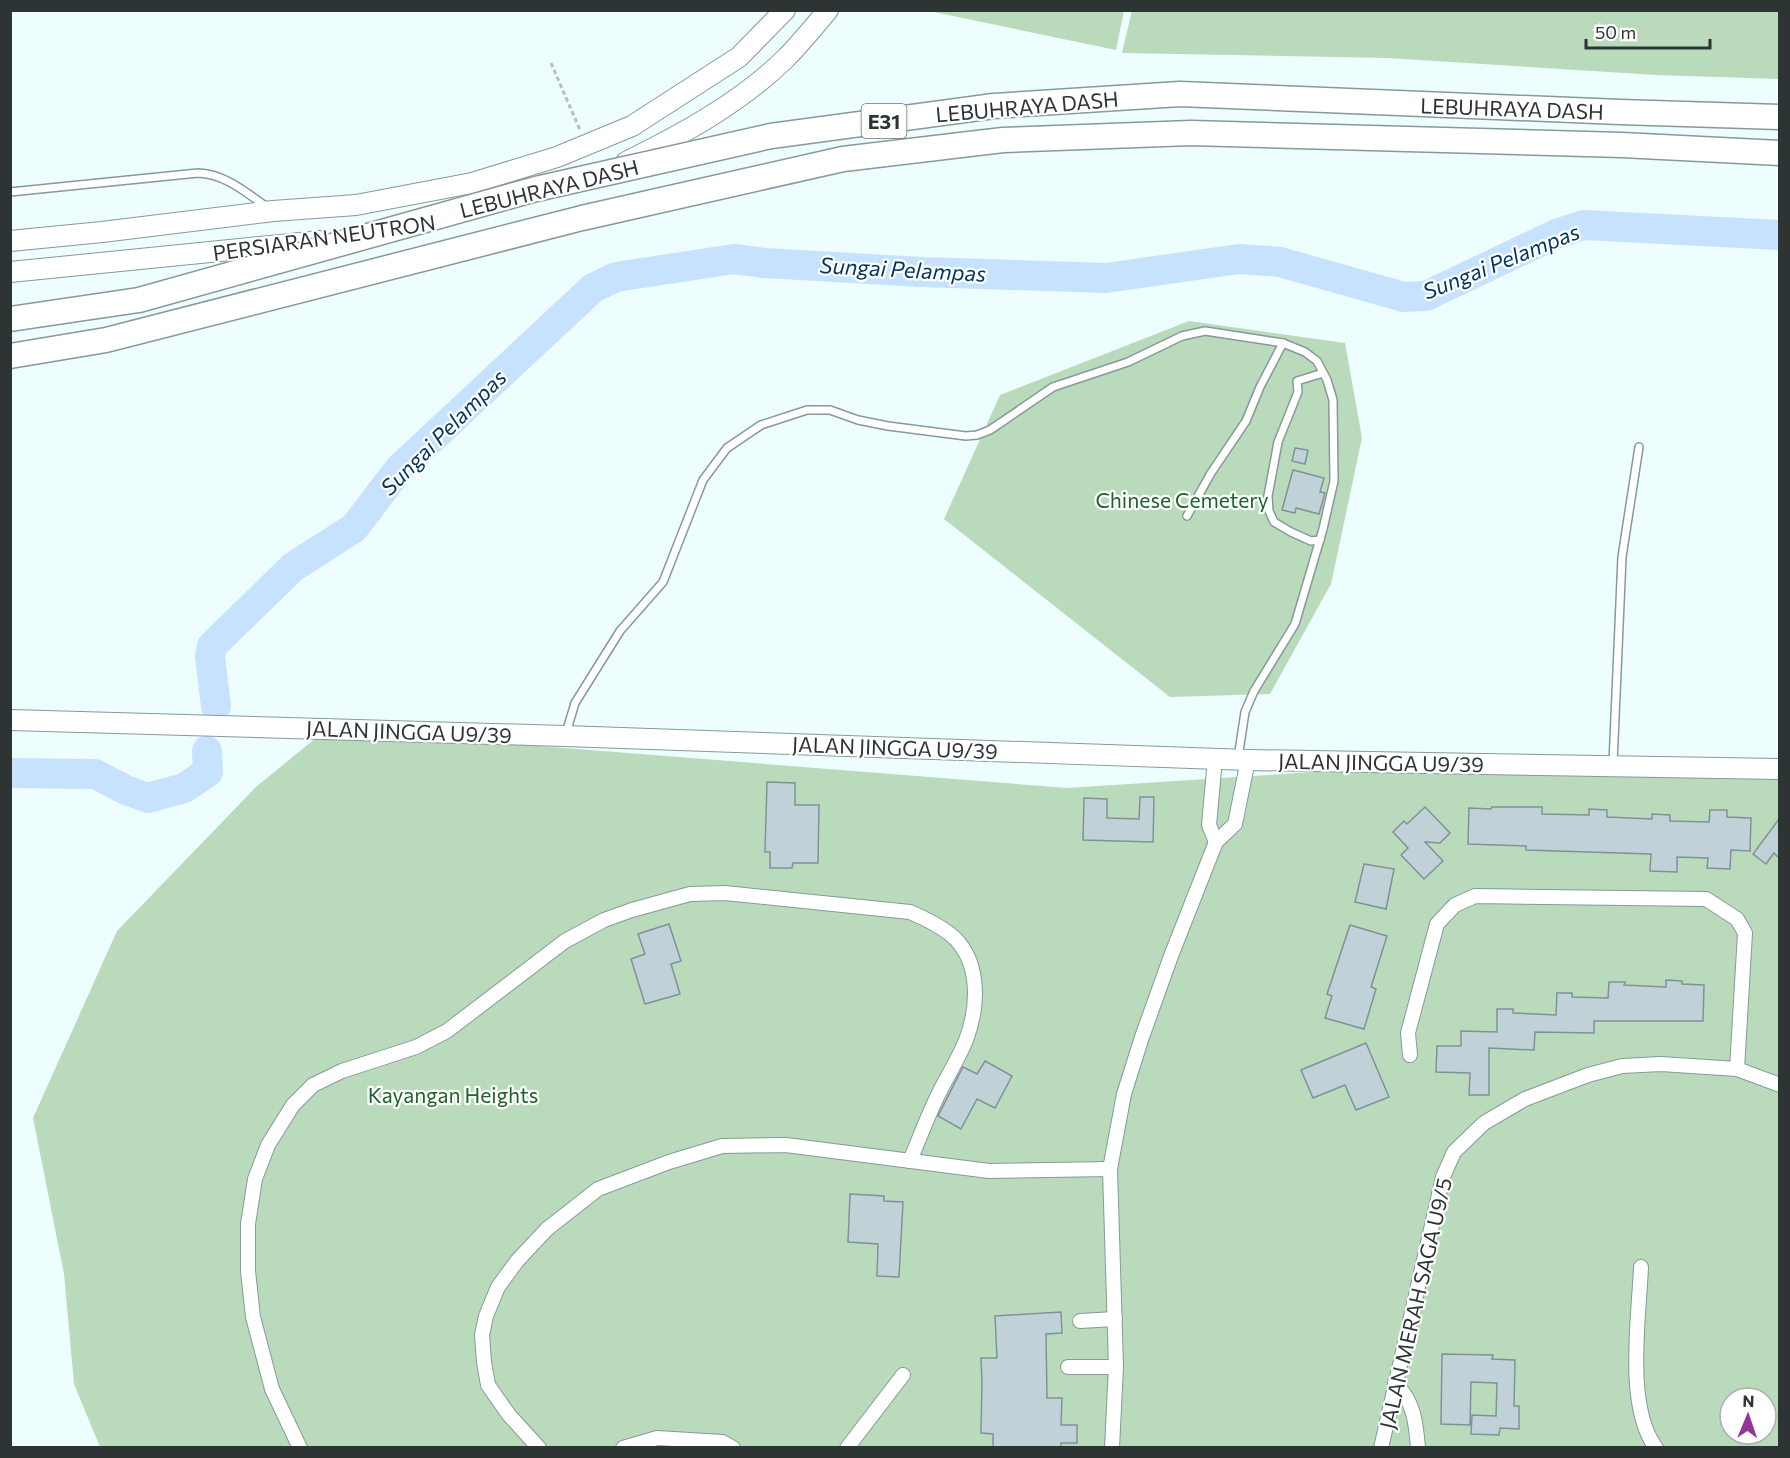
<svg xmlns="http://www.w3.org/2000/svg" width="1790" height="1458" viewBox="0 0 1790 1458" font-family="Commissioner,sans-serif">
  <rect width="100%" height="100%" fill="#eefeff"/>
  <g fill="#b9dbbb" fill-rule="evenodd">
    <path d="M1132,10L1779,11V79L1656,75L1387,58L1122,53Z"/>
    <path d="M929,11L1124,10V11L1116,50Z"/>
    <path d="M1189,321L1345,343L1362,438L1331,584L1270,694L1170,697L944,519L1000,395Z"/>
    <path d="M327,729L1067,788L1452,763L1779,772V1447H100L74,1384L64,1274L33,1118L117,931L257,786ZM1730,1398H1766V1434H1730Z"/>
  </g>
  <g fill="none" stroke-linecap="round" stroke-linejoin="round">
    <g stroke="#c6e2ff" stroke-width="30">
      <path d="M216,706L210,657L212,646L293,567L354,528L399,469L593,288L616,277L734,259L765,263L922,272L1106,278L1239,259L1280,262L1404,297L1426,296L1556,234L1584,225L1780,235"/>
      <path d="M10,773L95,774L126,790L148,798L184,788L208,772L207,751"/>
    </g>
  </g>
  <g fill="#c0d1d8" stroke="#819198" stroke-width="1.5">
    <path d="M1295,448L1308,450L1305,464L1292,461Z"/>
    <path d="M1293,470L1324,478L1320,492L1325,493L1319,514L1296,508L1295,513L1282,510Z"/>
    <path d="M767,782L795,783V805H819L818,863H793L792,868H770V852H765Z"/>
    <path d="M1140,797H1154L1153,842L1083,840L1084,798L1107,799V818L1139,819Z"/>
    <path d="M1425,807L1450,833L1440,843L1425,842L1443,861L1424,879L1401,855L1408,848L1393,832L1404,821L1407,824Z"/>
    <path d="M1492,807H1542V814L1589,815V809L1607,810V817L1652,819V814L1670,815V821L1709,822L1710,810H1727V817L1751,818L1750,851L1731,850L1730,869L1707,868L1708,858L1677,857V872L1650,871L1651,854L1526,850V846L1468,844L1469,808L1491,809Z"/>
    <path d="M1779,819V858L1774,853L1766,864L1753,854Z"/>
    <path d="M1364,864L1394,869L1386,909L1355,902Z"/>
    <path d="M669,924L681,961L671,964L680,994L645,1004L631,959L645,954L638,934Z"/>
    <path d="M1350,925L1387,936L1371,987L1376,989L1364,1029L1325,1018L1332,996L1327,994Z"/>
    <path d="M1666,980L1682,981V984L1704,985L1703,1021H1594V1033L1535,1032L1534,1050L1489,1048V1095H1469L1470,1073L1436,1072L1437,1046H1461V1031L1497,1032V1009H1513V1013L1556,1015L1557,993H1572V997L1608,998L1609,982H1625L1624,985L1666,987Z"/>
    <path d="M1366,1043L1389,1097L1356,1110L1345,1085L1313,1098L1301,1070Z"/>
    <path d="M985,1061L1012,1076L995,1108L977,1099L961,1129L938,1116L963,1067L977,1074Z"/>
    <path d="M850,1194L884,1196V1201L903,1202L899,1277L877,1276L878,1244L848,1242Z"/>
    <path d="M1061,1312L1062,1333L1046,1334L1047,1398H1062L1061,1425H1077V1443H1061V1448H993V1434L981,1433L982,1382L981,1358H997L995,1316Z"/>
    <path d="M1442,1354L1493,1355L1492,1359L1515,1360L1514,1406H1519V1429L1500,1428L1499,1435L1471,1434L1472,1415L1496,1416L1497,1383L1471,1382L1470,1425L1441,1424Z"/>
  </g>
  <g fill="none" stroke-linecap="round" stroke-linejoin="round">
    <defs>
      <g id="lane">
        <path d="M10,192L198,173C225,174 245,192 267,207"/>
        <path d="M1187,516L1211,473L1246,421L1260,387L1283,343"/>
        <path d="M1320,540L1311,541L1291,532L1274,522L1269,511L1268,496L1278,442L1298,392L1297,381L1323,373"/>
        <path d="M566,733L575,703L620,631L663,582L703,480L727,448L761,425L807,410H830L858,420L888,426L966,436L977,435L990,430L1053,387L1128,362L1182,336L1205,331L1283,343L1305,352L1317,361L1327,380L1333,400L1334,481L1323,529L1295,624L1254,691L1245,712L1238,758"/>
        <path d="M1613,763L1622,557L1639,447"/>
      </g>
      <g id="street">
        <path d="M1215,759L1209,825L1216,842"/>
        <path d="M1410,1055L1408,1033L1437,924L1455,905L1475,896L1706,899L1737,919L1745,933L1737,1069"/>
        <path d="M1641,1267C1639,1317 1625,1407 1656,1448"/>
        <path d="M1080,1321L1115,1319"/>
        <path d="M1068,1367H1116"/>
        <path d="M1395,1383C1414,1401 1416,1423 1418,1448"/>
        <path d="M300,1448L272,1389L253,1317L248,1271V1224L255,1179L268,1145L293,1105L313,1085L342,1071L416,1047L447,1031L565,941L604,920L632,910L690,894L725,893L910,912C924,918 937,924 950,934C981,959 979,1006 966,1040C958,1060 946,1078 937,1097C927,1118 919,1139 910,1161"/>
        <path d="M539,1448L509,1415L488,1385L484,1362L482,1335L486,1316L498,1287L517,1261L547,1229L598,1189L669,1162L722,1146L786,1145L989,1171L1110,1169"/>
        <path d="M623,1448L657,1438L722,1442L733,1448"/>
        <path d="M847,1448L903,1375"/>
        <path d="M1112,1448L1116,1367L1110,1169L1124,1094L1142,1037L1171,956L1210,857L1216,842L1235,824L1248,760"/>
        <path d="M1381,1448L1443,1177L1454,1152L1484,1123L1525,1099L1588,1075L1622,1066L1661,1064L1737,1069L1780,1085"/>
      </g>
      <g id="secondary">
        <path d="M626,162C681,135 740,103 785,59C800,44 814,27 828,10"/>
        <path d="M10,241L102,232L273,211L356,205L472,183L557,157L632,126L739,57L785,10"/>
        <path d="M10,272L320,241"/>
        <path d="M10,720L565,736L1248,760L1780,769"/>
      </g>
      <path id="highway" d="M10,356L106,340L582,218L843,159L1003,140L1191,133L1622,145L1780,153"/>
    </defs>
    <use href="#lane" stroke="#87999a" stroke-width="10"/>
    <use href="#street" stroke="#87999a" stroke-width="16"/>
    <use href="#secondary" stroke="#87999a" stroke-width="22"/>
    <use href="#highway" stroke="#87999a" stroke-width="27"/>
    <path stroke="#b3c0c1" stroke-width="3" stroke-dasharray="4.5 3" stroke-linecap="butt" d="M551,63L580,130"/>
    <use href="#lane" stroke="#fff" stroke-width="7"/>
    <use href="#street" stroke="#fff" stroke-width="14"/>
    <use href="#secondary" stroke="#fff" stroke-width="20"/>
    <use href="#highway" stroke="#fff" stroke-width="24"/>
    <defs>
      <path id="highway-bridge" d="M10,319L139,300L536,189L771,136L994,106L1180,94L1620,112L1780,117"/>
    </defs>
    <use href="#highway-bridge" stroke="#87999a" stroke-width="27" stroke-linecap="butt"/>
    <use href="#highway-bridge" stroke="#fff" stroke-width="24"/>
  </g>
  <g text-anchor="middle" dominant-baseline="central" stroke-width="4.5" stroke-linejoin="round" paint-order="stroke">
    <rect fill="#fff" stroke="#6c7171" stroke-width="1.5" x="861.5" y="104" width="45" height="34" rx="4.5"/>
    <g font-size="20" font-weight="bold" fill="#2d3434">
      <text x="884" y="121">E31</text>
    </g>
    <g font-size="21" fill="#2d3434" stroke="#fff">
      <text transform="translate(1027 106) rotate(-5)">LEBUHRAYA DASH</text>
      <text transform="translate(1512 108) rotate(2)">LEBUHRAYA DASH</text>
      <text transform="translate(549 188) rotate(-14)">LEBUHRAYA DASH</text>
      <text transform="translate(324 237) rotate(-8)">PERSIARAN NEUTRON</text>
      <text transform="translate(409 731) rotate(2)">JALAN JINGGA U9/39</text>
      <text transform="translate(895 747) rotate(2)">JALAN JINGGA U9/39</text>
      <text transform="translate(1381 762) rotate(1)">JALAN JINGGA U9/39</text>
      <text transform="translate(1415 1303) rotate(-77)">JALAN MERAH SAGA U9/5</text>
    </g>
    <g font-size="21" fill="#1c6329" stroke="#fff">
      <text x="1182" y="499">Chinese Cemetery</text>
      <text x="453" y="1094">Kayangan Heights</text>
    </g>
    <g font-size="22" font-style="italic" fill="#00345f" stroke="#fff">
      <text transform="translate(1501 261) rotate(-22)">Sungai Pelampas</text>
      <text transform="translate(903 269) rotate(3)">Sungai Pelampas</text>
      <text transform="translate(443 432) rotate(-45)">Sungai Pelampas</text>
    </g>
  </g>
  <rect width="1790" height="1458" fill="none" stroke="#2d3434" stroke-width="24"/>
  <g transform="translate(1748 1416) rotate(2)"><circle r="28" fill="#ffffff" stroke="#abaeae" stroke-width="1.5"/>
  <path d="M0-4.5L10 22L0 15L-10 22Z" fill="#973398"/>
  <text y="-9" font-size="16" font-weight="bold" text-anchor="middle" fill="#2d3434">N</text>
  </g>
  <path d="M1586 39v9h124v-9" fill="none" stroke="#2d3434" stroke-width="3"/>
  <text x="1595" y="39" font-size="18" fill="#2d3434" stroke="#ffffff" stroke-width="4.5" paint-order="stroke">50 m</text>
</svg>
